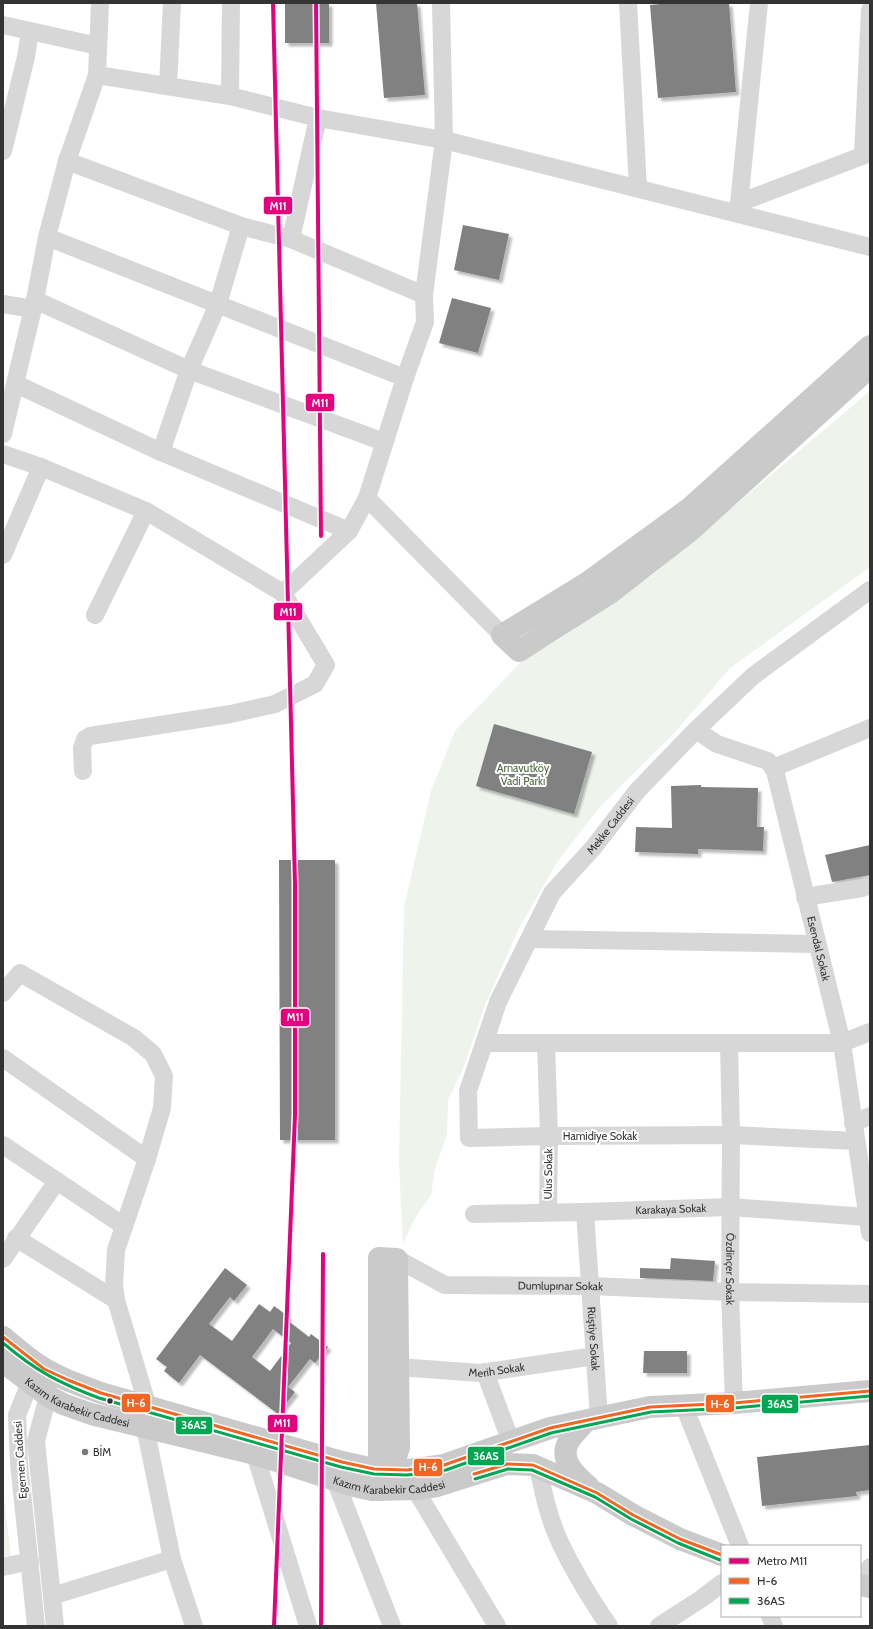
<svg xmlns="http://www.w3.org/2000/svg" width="873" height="1629" viewBox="0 0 873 1629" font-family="Cabin,sans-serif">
  <defs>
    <filter id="shadow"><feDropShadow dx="3.5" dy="3.5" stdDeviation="1" flood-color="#0004"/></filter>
  </defs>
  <rect width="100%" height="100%" fill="#fff"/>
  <g fill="#eef3ec">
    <path d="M870,391V567L730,668L676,731L598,809L558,861L519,928L485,1005L464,1066L448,1100L447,1134L435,1169L431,1195L415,1218L403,1244L399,1163L404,907L431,791L455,731L521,662L560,639L654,574Z"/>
    <path d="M3,1487L11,1557L3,1559Z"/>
  </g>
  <g fill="#818181" fill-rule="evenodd" filter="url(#shadow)">
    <rect x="285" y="3" width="44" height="40"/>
    <path d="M376,3H417L425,95L384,98Z"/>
    <path d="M670,3H729L736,92L658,98L650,5Z"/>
    <path d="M463,225L509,234L499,280L454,270Z"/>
    <path d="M452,298L491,308L478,353L439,343Z"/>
    <path d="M494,724L592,752L574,814L476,786Z"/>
    <path d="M701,785V787L758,788L757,827H764L763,851L698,849V854L635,852L636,827L672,828L671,786Z"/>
    <path d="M870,845V875L832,882L825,855Z"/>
    <path d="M279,860H335V1140H280Z"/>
    <path d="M671,1258L715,1261L713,1281L640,1278V1268L670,1269Z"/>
    <path d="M225,1268L247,1285L234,1301L230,1297L209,1324L232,1341L259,1304L270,1312L274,1306L289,1317L287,1320L309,1337L311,1334L328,1347L315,1363L310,1359L288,1387L295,1392L278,1414L200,1355L179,1383L164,1371L167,1367L156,1359ZM273,1329L291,1343L270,1371L252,1357Z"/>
    <path d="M644,1351H687V1373H643Z"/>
    <path d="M870,1445V1490L856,1492L857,1496L762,1506L757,1457Z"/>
  </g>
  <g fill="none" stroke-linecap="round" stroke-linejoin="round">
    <g stroke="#d7d7d7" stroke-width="18">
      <path d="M628,3L638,188"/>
      <path d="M3,25L98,46"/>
      <path d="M97,75L230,96L318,118L444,140L870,247"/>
      <path d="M168,86L172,3"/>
      <path d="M230,96L231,3"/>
      <path d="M3,151L26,57L30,31"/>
      <path d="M863,155L870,10"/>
      <path d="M67,161L241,226L291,239L424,295"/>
      <path d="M739,203L870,153"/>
      <path d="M738,214L759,3"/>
      <path d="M47,237L405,378"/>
      <path d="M291,239L318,118"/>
      <path d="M35,300L189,370L384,442"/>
      <path d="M3,304L33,309"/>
      <path d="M16,384L161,452L349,531"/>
      <path d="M3,434L35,300L47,237L67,161L97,75L100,3"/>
      <path d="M161,452L189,370L218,304L241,226"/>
      <path d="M3,454L41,467L146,511L283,593L349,531L367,498L405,378L425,322L424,295L444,140L441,3"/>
      <path d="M367,498L502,635"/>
      <path d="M3,555L41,467"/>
      <path d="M95,615L146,511"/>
      <path id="s1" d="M696,730L717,744L768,761L775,771L842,1043L870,1233"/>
      <path d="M773,768L870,728"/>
      <path d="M83,771L82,748L85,739L90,736L231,714L275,704L315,684L326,665L283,593"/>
      <path d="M805,897L862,888L870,885"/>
      <path d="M531,939L816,944"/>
      <path d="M3,993L20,973L134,1038L153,1054L164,1076L162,1108L147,1159L116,1250L114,1286L116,1300L148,1407"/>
      <path d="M485,1043H842L870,1032"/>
      <path d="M546,1043L549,1136L548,1212"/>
      <path id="s2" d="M729,1043L731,1135L730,1292L734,1403"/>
      <path d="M3,1058L147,1159"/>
      <path d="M853,1123L870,1116"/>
      <path id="s3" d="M856,1141L731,1135L549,1136L469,1138L468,1091L498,1002L552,893L593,848L638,790L696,730L753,676L870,590"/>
      <path d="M3,1145L124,1226"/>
      <path id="s4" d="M585,1212L599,1418"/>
      <path id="s5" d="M474,1214L585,1212L730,1207L867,1217"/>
      <path d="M16,1238L116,1300"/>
      <path d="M3,1259L57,1181"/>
      <path id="s6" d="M397,1259L445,1285L591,1286L730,1292L870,1294"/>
      <path id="s7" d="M398,1367L481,1373L595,1356"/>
      <path d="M485,1372L511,1442"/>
      <path d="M47,1383L48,1396L36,1441L55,1626"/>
      <path d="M684,1406L740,1546"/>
      <path d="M145,1427L172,1559L194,1626"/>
      <path d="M255,1454L308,1626"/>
      <path d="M538,1467C543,1491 548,1515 558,1538C572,1569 590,1598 609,1626"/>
      <path d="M335,1480L392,1626"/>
      <path d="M415,1489L497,1626"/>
      <path d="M3,1567L30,1561"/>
      <path d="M862,1586L870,1567"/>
      <path d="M52,1596L172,1559"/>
      <path d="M770,1616L774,1626"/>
      <path d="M36,1626L19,1463L17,1415L30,1383L41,1374"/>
      <path d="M659,1626L701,1599L722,1583"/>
    </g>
    <g stroke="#cacaca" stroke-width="22">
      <path d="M870,346L690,508L587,583L502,635L519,651L610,593L691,530L870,367"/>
      <path d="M379,1258L397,1259L399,1447L392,1470L379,1490Z"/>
      <path d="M3,1337C14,1346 25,1356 37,1364C56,1377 79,1385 101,1393L342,1462L374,1469L407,1470L424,1468L444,1465L550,1428L650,1407L734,1403L870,1391"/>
      <path id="s8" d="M3,1362L48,1396L63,1404L91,1414L255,1454L354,1486L372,1490L417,1489L437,1486L507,1464L533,1465L597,1493L633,1515L680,1539L722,1555"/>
      <path d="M586,1421C581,1427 573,1434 569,1441C558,1459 575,1475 588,1486"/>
      <path d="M860,1585L870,1587"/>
    </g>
    <defs>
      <g id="bus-1">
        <path d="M3,1337L44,1369L68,1380L101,1393L342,1462L374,1469L407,1470L424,1468L444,1465L550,1428L650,1407L734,1403L870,1391"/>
        <path d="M474,1474L507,1464L533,1465L597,1493L633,1515L680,1539L722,1555"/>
      </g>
      <g id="bus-2">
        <path d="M3,1343C36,1371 59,1383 99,1398L341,1467L374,1474L407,1475L425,1473L446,1470L551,1433L651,1412L734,1408L870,1396"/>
        <path d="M475,1479L508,1469L532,1470L595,1497L631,1519L678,1543L720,1560"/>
      </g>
    </defs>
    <use href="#bus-1" stroke="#fff" stroke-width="6"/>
    <use href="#bus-2" stroke="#fff" stroke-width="6"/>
    <use href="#bus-1" stroke="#f26522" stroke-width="3"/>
    <use href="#bus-2" stroke="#00a651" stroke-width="3"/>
    <defs>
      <g id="metro-1">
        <path d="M273,3L295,884V1115L274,1626"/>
        <path d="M316,3L321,536"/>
        <path d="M321,1626L323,1254"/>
      </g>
    </defs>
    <use href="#metro-1" stroke="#fff" stroke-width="7"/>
    <use href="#metro-1" stroke="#e5007d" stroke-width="4"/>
  </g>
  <circle fill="#333" stroke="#fff" stroke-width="1.5" cx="110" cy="1401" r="3.5"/>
  <circle fill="#7a7a7a" stroke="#fff" stroke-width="1.5" cx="85" cy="1452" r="4"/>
  <g text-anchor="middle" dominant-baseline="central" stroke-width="4" stroke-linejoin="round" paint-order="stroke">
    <g font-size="11" fill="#4f6c42" stroke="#fff">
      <text x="523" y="768">Arnavutköy<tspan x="523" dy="13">Vadi Parkı</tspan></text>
    </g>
    <g font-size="11" fill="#333" stroke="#fff">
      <text stroke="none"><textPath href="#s3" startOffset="739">Mekke Caddesi</textPath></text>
      <text stroke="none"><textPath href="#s1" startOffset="274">Esendal Sokak</textPath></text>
      <text x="600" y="1136">Hamidiye Sokak</text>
      <text transform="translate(548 1174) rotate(-89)">Ulus Sokak</text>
      <text stroke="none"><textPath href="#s5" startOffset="197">Karakaya Sokak</textPath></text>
      <text stroke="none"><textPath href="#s2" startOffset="226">Özdinçer Sokak</textPath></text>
      <text stroke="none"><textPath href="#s6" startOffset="170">Dumlupınar Sokak</textPath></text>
      <text stroke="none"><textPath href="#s4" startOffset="127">Rüştiye Sokak</textPath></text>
      <text stroke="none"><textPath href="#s7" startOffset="99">Merih Sokak</textPath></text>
      <text stroke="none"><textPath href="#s8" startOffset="86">Kazım Karabekir Caddesi</textPath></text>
      <text transform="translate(20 1460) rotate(-94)">Egemen Caddesi</text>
      <text stroke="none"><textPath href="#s8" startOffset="411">Kazım Karabekir Caddesi</textPath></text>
    </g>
    <g font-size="11" fill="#333" stroke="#fff" text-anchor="start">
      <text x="93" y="1452">BİM</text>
    </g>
  </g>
  <g stroke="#fff" stroke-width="1.5">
    <rect x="263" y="196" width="30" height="19" rx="4" fill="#e5007d"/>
    <rect x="305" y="393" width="30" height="19" rx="4" fill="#e5007d"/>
    <rect x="273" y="602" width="30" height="19" rx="4" fill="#e5007d"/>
    <rect x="280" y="1008" width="30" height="19" rx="4" fill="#e5007d"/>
    <rect x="121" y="1393" width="30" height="20" rx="4" fill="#f26522"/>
    <rect x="705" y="1394" width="30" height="19" rx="4" fill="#f26522"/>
    <rect x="761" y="1394" width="38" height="20" rx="4" fill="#00a651"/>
    <rect x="267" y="1414" width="31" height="19" rx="4" fill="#e5007d"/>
    <rect x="175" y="1416" width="38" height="19" rx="4" fill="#00a651"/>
    <rect x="467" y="1446" width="38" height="20" rx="4" fill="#00a651"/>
    <rect x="413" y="1458" width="30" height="19" rx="4" fill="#f26522"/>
  </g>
  <g font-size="11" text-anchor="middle" font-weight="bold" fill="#fff">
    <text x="278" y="210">M11</text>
    <text x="320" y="407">M11</text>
    <text x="288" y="616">M11</text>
    <text x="295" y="1021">M11</text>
    <text x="136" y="1407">H-6</text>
    <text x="720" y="1408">H-6</text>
    <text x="780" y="1408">36AS</text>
    <text x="282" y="1427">M11</text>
    <text x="194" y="1429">36AS</text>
    <text x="486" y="1460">36AS</text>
    <text x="428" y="1471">H-6</text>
  </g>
  <rect width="873" height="1629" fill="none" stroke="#333333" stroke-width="8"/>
  <rect x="721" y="1545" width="140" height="72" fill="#ffffff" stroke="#adadad"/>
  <rect x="729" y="1558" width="20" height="6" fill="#e5007d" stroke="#adadad"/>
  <text x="757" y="1565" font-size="12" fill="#333333">Metro M11</text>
  <rect x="729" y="1578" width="20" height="6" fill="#f26522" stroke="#adadad"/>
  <text x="757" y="1585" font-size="12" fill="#333333">H-6</text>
  <rect x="729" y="1598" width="20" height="6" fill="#00a651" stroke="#adadad"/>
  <text x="757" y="1605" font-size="12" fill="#333333">36AS</text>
</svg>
